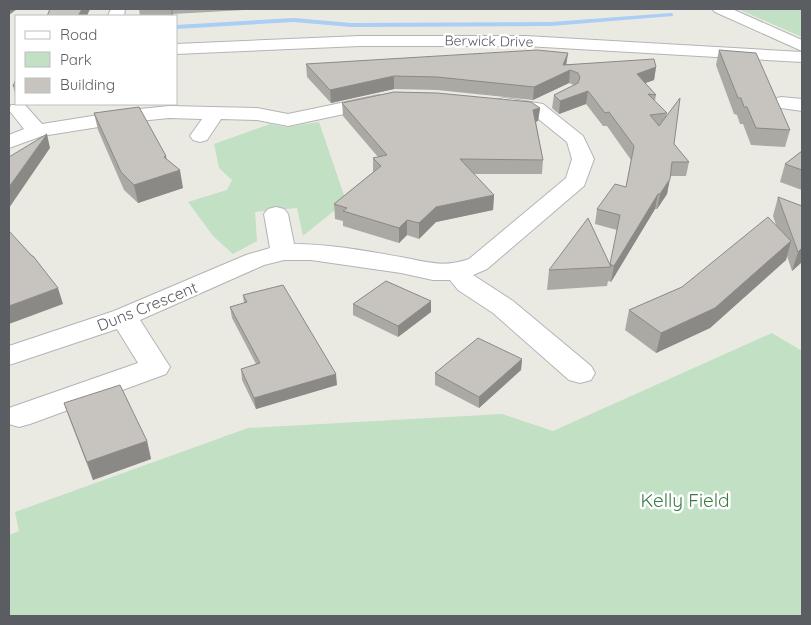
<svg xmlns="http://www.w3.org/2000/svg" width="811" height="625" viewBox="0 0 811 625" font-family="Quicksand,sans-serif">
  <rect width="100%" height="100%" fill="#ebeae2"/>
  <g fill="#c1e0c4">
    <path d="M738,9H802V37Z"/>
    <path d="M319,122L346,201L303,236L297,208L255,212L257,241L233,254L213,236L188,202L227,190L232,180L219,168L214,144L270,124L286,127Z"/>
    <path d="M772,333L802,351V616H9V535L19,531L15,512L248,428L502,414L553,431Z"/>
  </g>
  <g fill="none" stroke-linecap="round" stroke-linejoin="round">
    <path fill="#aacef4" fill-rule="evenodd" d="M671,13L673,14V16L551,26L351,27L294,22L176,29V25L294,18L351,23L551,22Z"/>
    <defs>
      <g id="minor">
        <path d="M111,9H125L124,16H108Z"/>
        <path d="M712,9H732L802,40V51L715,12Z"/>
        <path d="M360,36H526L802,52V62L526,46H360L176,54V44Z"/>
        <path d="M379,95L386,97L388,101L386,105L288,126L257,120L221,119L207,140L200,142L193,140L190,136L202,119L169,118L130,122L42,136L9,148V135L24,129L9,110L11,105H25L42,124L130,110L169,106L257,108L288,114Z"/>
        <path d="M781,97L802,99V111L774,107L772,103L774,99Z"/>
        <path d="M504,98L543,104L583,136L594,159L584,186L487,269L473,275L513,301L591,366L595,373L591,380L580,383L569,380L493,313L458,290L450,280H433L401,273L311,260H284L264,265L140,320L170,367L166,374L30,424L19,427L9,424V408L138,363L117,329L9,365V346L114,311L246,255L270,248L264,214L268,209L276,207L284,209L288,214L294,244C329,244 366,251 401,257C427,262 443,268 469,259L566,178L572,159L567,142L531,113L497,108L494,104L497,100Z"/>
      </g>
    </defs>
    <use href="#minor" stroke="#b3b4b8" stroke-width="2"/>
    <use href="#minor" fill="#fff" fill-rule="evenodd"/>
  </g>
  <g fill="#aba9a4">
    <path d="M139,9H244V10L173,14V16H140Z"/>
    <path d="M719,50L790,130L785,147L751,145L743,124H740L737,115L734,114L716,65Z"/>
    <path d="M568,53L566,64L656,67L654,80L645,83L656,95L655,101L667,113L666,117L674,144L689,162L686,176H670L667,194L657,209H655L611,282L608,281L607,286L547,290L549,270L610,265L617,230L595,224L597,209L626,187L631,160L607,126H603L586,104L559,114L552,108L554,95L574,85L569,83L533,100L437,90L394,89L331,103L307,77L306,64Z"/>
    <path d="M16,79V98L13,86Z"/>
    <path d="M342,103L540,108L538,121L536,122L543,160L542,174H474L494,195L493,210L436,222L419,239L407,235L399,243L343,226V221L335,219L334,204L373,172V158L378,157L343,116Z"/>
    <path d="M94,113L166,156V159L183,188L138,203L124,190L98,130Z"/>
    <path d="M802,151V190L780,182L785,164Z"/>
    <path d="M778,197L802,262L792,271L787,256L786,260L710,328L656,353L625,330L629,310L682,287L776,225L773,216Z"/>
    <path d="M243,295L337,385L256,409L242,380L241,369L256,364L232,318L230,307L244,303Z"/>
    <path d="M353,304L431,312L398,337L353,315Z"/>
    <path d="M522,359L521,370L479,408L435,385V373Z"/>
    <path d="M64,403L147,441L151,459L93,480L70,420Z"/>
  </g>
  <g fill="#8b8986">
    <path d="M9,9H17L9,15Z"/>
    <path d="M82,9H90L87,16H78Z"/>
    <path d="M171,9H172L173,16H172Z"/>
    <path d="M568,53L566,66L570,70L569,83L533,100L534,87L563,65Z"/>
    <path d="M656,67L654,80L634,87L637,74Z"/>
    <path d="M394,76V89L331,103L330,90Z"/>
    <path d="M588,91L586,104L559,114L560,101Z"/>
    <path d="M540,108L538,121L532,123L533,110Z"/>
    <path d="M47,134L50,148L9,208V187Z"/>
    <path d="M166,156L169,174L180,170L183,188L138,203L134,185L164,157Z"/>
    <path d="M670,179L667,194L657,209L660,194Z"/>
    <path d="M658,194L655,209L611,282L614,266Z"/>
    <path d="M494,195L493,210L436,222L419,239V223L436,207Z"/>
    <path d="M407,220V235L399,243V228Z"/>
    <path d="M791,241L786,260L710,328L656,353L661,333Z"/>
    <path d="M802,248V262L792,271L798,252Z"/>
    <path d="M58,288L63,304L9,324V306Z"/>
    <path d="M431,301V312L398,337V326Z"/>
    <path d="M522,359L521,370L479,408V397Z"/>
    <path d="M336,374L337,385L256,409L254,398Z"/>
    <path d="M147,441L151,459L93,480L87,462Z"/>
  </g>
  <g fill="#c7c4bf" stroke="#8b8986">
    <path d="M50,9H82L78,16H47Z"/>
    <path d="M537,50L568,53L563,65L654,59L656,67L637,74L656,95L648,94L667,113L650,115L659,126L680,98L674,144L689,162H672L670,179L660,194H658L614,266L610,264L620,215L597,209L615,184L626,187L634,146L609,112L605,113L588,91L560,101L554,95L578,83L580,77L578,73L570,70L534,87L437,77L394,76L330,90L306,64Z"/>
    <path d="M719,50L756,53L790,130L756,128L747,107H744L741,98H738Z"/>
    <path d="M16,79V86H13Z"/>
    <path d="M394,92L437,93L531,102L540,108L533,110L543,160L460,159L494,195L436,207L419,223L407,220L399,228L343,211L347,208L334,204L381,166L373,158L387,155L342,103Z"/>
    <path d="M139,107L166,156L164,157L180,170L134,185L121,172L94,113Z"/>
    <path d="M47,134L9,187V157Z"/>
    <path d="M802,151V170L785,164Z"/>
    <path d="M778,197L802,206V248L798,252Z"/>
    <path d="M768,217L791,241L715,308L661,333L629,310L682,287Z"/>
    <path d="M588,218L611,267L549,270Z"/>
    <path d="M9,231L32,256H33L58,288L9,306Z"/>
    <path d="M386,281L431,301L398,326L353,304Z"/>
    <path d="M283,285L336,374L254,398L241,369L260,363L230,307L247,302L243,295Z"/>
    <path d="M478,338L522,359L479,397L435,373Z"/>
    <path d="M120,385L147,441L87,462L64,403Z"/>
  </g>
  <g text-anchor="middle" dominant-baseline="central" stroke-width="5" stroke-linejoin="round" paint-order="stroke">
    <g font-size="14" fill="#5a5d61" stroke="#fff">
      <text transform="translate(489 41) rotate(1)">Berwick Drive</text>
    </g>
    <g font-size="16" fill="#5a5d61" stroke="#fff">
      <text transform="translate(147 306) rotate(-22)">Duns Crescent</text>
    </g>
    <g font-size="19" fill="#3e7c46" stroke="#fff">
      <text x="685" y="500">Kelly Field</text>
    </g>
  </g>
  <rect width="811" height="625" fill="none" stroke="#5a5d61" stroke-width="20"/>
  <rect x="15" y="15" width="162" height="90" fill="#ffffff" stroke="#bdbec0"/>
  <rect x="25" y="31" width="25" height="8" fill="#ffffff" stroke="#bdbec0"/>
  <text x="60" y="40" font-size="15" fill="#5a5d61">Road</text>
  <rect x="25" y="52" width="25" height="15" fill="#c1e0c4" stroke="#bdbec0"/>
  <text x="60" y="65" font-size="15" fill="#5a5d61">Park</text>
  <rect x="25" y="78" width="25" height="15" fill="#c7c4bf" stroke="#bdbec0"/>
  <text x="60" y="90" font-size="15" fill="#5a5d61">Building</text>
</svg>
